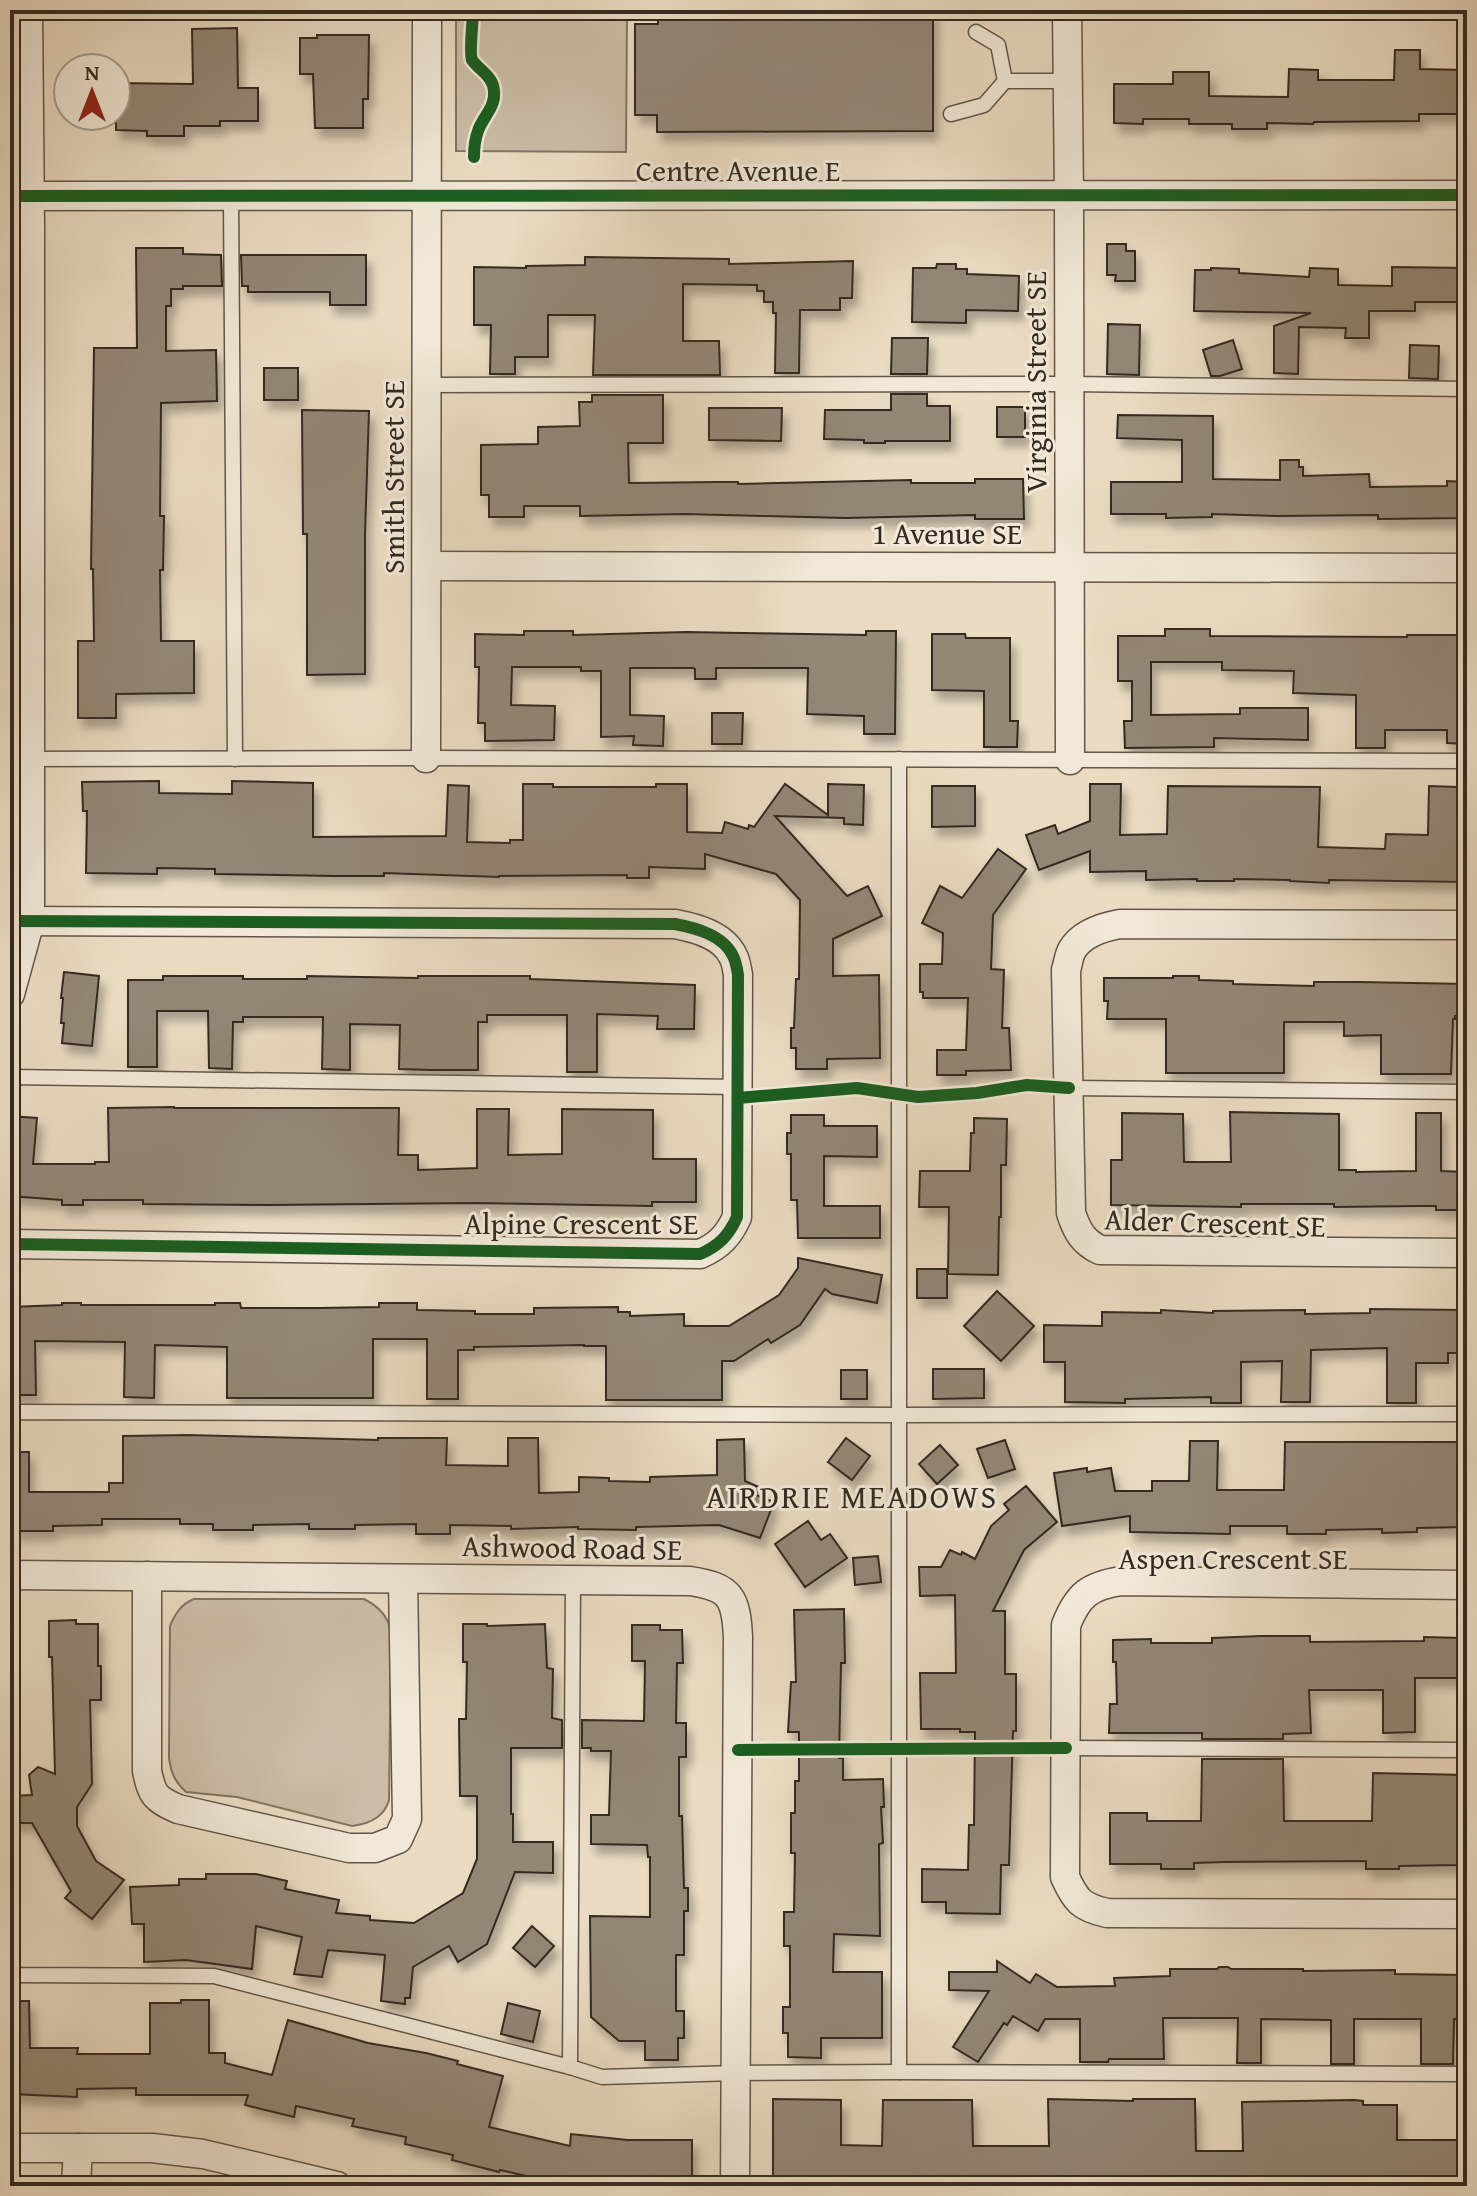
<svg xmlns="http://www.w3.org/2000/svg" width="1477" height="2196" viewBox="0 0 1477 2196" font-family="'Gentium Book Plus',serif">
  <defs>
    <filter id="shadow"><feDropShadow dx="5" dy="9" stdDeviation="4" flood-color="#0004"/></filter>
  </defs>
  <rect width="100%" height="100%" fill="#eadbc2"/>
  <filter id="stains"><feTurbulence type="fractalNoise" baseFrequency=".0025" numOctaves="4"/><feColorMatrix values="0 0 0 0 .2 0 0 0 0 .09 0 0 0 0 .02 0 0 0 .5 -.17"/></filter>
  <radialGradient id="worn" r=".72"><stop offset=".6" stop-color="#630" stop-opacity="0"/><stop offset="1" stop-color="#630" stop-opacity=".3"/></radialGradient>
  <g fill="#cbbda7" stroke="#807464" stroke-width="2">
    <path d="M456,10H627L626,152L456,151Z"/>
    <path d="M194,1599H364C378,1606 388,1616 391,1631L389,1800C384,1818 369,1824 352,1826L237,1797L186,1792C175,1782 171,1773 169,1758L170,1626C175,1614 181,1604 194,1599Z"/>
  </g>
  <g fill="#938675" stroke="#342a21" stroke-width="2" filter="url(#shadow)">
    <path d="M658,10H933V131L657,132V115H635V24H658Z"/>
    <path d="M237,28L238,88H258V121H220V126H184V136H147V131L116,130V83L193,84L192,29Z"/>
    <path d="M317,35H369L368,99H363V128H315L313,74H300V38H317Z"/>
    <path d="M1395,50H1420V69L1467,70V114H1419V121L1314,122L1313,124L1267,123V129H1232V124H1189V119H1143V124L1114,123V84H1173V72H1209V96L1288,97L1289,69L1318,70V80H1394Z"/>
    <path d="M1107,244H1126V251H1135V281H1115L1116,275H1107Z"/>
    <path d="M136,248H183V254L221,255L222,286H183V289H171V306H166V351L216,350L217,401L161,403L160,516H164L163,570H160L161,641H194V693L116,694V718H78V641H94L93,569H91L94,348H137Z"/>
    <path d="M241,255H366V305H330V292H248V286H242Z"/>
    <path d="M585,257L729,259V264L853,261L852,298H840V310H800L799,373H775L776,313H773V302H764V291H757V285L683,284V341H719L720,375H593L595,315H548V357H515V374H490L491,325H474V267L526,268V266L585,265Z"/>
    <path d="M937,264H956V269H967V274L1019,276L1018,311L966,310V323L912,322L913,268H936Z"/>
    <path d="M1392,267L1467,268V302H1415V311H1369V338H1345L1346,328L1299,327L1298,374L1274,373V326L1311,313L1194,311L1195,270H1211V268L1239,269V273L1309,277L1310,268L1338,269V285L1392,286Z"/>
    <path d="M1108,324L1140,325L1139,375L1107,374Z"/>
    <path d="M892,338H928L927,374H891Z"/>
    <path d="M1233,340L1242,369L1220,376H1211L1203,350Z"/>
    <path d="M1410,345L1439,346L1438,379L1409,378Z"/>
    <rect x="264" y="368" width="34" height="32"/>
    <path d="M891,394H927V406H950V441H885V443H864V440L824,439L825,410H891Z"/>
    <path d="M592,395H663V443H628L629,483L716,482H738V484L911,480V483H975V479H1023L1024,519H975V515L846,518L684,514L580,516V506H524V517H489V495H481V445L538,444V427L580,426L579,402H592Z"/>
    <rect x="997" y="407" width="28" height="30"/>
    <path d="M709,408H782L781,441L709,440Z"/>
    <path d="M302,410L369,411L365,534V674L307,675V534H303Z"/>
    <path d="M1118,415L1213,416V479L1280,480V460H1299V467H1303V476L1369,474L1370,487L1447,486V481L1467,482V518L1378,519V515L1277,516L1212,514V517L1166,518V514H1111V482H1182V440L1117,438Z"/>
    <path d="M1165,629H1210V636L1407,637V635H1467V744L1447,743V730H1385V748H1356V695L1293,693L1294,671L1222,670V662H1151V715L1240,714V708H1308V740L1214,738V747L1125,748L1124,721H1132V681H1118V636H1165Z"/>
    <path d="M524,631H573V635L686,632L866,635V631H896L895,734H864V716L807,714L808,668H716V679H695V669L693,668H630V715L664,716L663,746L633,745L634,736L601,737V671H581V667H512L511,705L555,706L554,740L485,741V723H478L479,667H475V634L524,635Z"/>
    <path d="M932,634H965L966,638H1010V721H1018L1017,747H984V691L932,690Z"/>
    <path d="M712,713H743L742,744H712Z"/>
    <path d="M159,781V793L232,794V781L313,783V837L446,836L448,785L469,786L467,842L510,843V840H523V784H553V787H656V784H687V832L722,833L725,822L748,829L749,825L754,827L785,784L828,815V784L864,785L863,825L844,824V818L775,816L847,896L868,886L882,916L833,939V976L879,975L880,1058L827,1059V1069H796V1048H791V1028H794L796,979H799L800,900L776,874L705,854V869L649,867V878H627V875L499,876V877L384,873V876H334L215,874V869L157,868V874L86,873L87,811H83L82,782Z"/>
    <path d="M1090,784H1121L1120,835L1167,834L1168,786L1320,787L1318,847L1385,849L1386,834L1428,835L1429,786L1458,787L1457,843H1467V882L1329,880V883L1290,881V880L1234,879V881H1197V879L1146,880V871L1090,872V851L1039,870L1026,835L1055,825L1058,834L1090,821Z"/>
    <path d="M932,786H975V826L932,827Z"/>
    <path d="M998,849L1026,869L993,915L991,969L1004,970L1002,1028H1009L1011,1070L966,1071V1075H937V1050H966L968,998H923V992H920V964H942L943,933L922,923L940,886L962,898Z"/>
    <path d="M64,972L99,976L92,1046L62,1043L64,1023H61L63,998H61Z"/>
    <path d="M163,976H243V979H307V976L418,978V976H530V979L695,985L694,1029H657L658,1016L597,1014V1072H567V1015H487V1022H478V1070H431L399,1069L400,1025L350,1024V1070L322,1069L323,1017H243V1022H233L232,1069L209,1068L208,1011H157V1067H128V980H163Z"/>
    <path d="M1173,976H1199V980L1233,981V984L1314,986V982H1359L1467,984V1016H1455V1019H1453L1451,1074H1381V1035L1344,1036V1022H1284V1073H1166V1019H1107L1108,1001H1104V978H1173Z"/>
    <path d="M174,1107V1108H399L398,1155H418V1170L477,1168V1109H509L508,1155L562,1154V1109L653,1110V1159H696V1202H652V1206L475,1203L268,1205L143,1204V1200H83V1205H62V1200L10,1196V1116L37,1118L33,1164H95V1162H109L108,1108Z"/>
    <path d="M1230,1112L1339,1114V1170H1356V1172L1416,1171V1113H1441V1171L1467,1172V1206H1460V1210H1436V1206H1420L1334,1207V1204H1241V1207L1111,1205V1160H1122V1113L1183,1114L1184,1162H1231Z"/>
    <path d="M791,1115H824V1126H877V1157L824,1156V1206H880V1238H798L797,1200H791V1154H787V1133H791Z"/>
    <path d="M974,1118L1007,1119L1006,1165H1001V1217H999L998,1275L948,1274L949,1207H919L920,1171H970L971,1133H974Z"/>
    <path d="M798,1258L882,1275L877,1303L832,1294L825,1289L800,1325L771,1343L768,1339L734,1361H722V1400H606V1346H584V1345L474,1347V1350H458V1399H427V1339H373V1398H227V1347L155,1345L154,1398L124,1397L125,1342L35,1341L36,1395H10V1307L62,1305V1303H81V1305H215V1303H240L241,1308H320L379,1307V1303H417V1310L475,1311V1314H534V1308L618,1307V1312H630V1316L684,1314V1326H729L779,1295L798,1268Z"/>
    <rect x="917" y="1269" width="30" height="29"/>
    <path d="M997,1291L1034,1326L1001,1361L964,1326Z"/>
    <path d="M1370,1309L1467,1310V1353H1448V1363H1416V1403H1387V1348L1311,1350L1310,1402H1281L1282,1361L1241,1362V1403H1211V1397L1125,1399V1403L1065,1402V1362H1044V1325L1102,1326V1312L1161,1313V1310L1213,1313V1311L1305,1310V1314L1370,1313Z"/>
    <path d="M933,1369H984V1398L933,1399Z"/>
    <rect x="841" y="1370" width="26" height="29"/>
    <path d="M188,1435L378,1440V1438H447L446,1465L508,1466V1438H538L539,1493L579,1492V1477L609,1478V1481L650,1482V1477L717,1475V1440L744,1439L745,1481L759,1487L756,1495L774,1502L760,1538L719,1525L636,1527V1530L578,1529V1527L511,1529V1526L450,1525V1534H416V1524L355,1525V1529H309V1524L253,1525V1530H213V1524H180V1519H102V1525L53,1526V1531H10V1452H29V1492H109V1483H123V1436Z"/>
    <path d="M846,1438L870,1456L852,1480L828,1462Z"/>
    <path d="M1005,1440L1015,1469L988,1478L977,1449Z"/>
    <path d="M1190,1441H1218L1217,1490H1284L1285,1442H1467V1469H1463V1527L1417,1528V1532L1382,1533V1529L1326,1530V1534H1287V1526H1230V1534L1130,1532V1516L1062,1526L1054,1473L1087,1468V1472L1111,1468L1115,1491H1152V1481H1189Z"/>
    <path d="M940,1445L958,1465L937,1484L919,1464Z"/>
    <path d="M1026,1486L1057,1522L1024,1550L993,1611H1005V1674H1016V1731H1013L1009,1865H1001L1000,1914L946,1913V1902H922V1869L968,1870L969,1825H974L975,1732H960V1729H921L920,1673H956L955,1595L920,1596L919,1567H941L950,1550L961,1555L962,1552L975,1559L991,1526L1009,1510L1004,1504Z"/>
    <path d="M808,1521L821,1540L830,1534L847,1558L805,1587L775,1544Z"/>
    <path d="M878,1556L881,1582L855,1585L853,1558Z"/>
    <path d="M844,1609L845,1663H841L839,1758H843V1780L883,1779L884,1807H881L883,1843L879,1844L880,1936L834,1934L833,1972H882V2038H821V2058L788,2057V2033H783V2007H790V1946H784V1912H794L795,1853H791V1813H795V1781H799V1732H788L791,1682H796L794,1610Z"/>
    <path d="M76,1620V1624H98V1666H101V1700H90L92,1784L77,1807V1826L96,1861L124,1880L92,1919L65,1898L71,1891L32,1823H10V1796L32,1795L29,1775L38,1767L55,1774L52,1657H49V1621Z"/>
    <path d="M463,1624H487V1626L545,1624L547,1668L553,1669L552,1718L562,1720V1748H511V1814H513V1842H553V1873L515,1872L487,1944L458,1962L449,1946L413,1967L410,1998H405V2004L381,2001L385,1955L328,1950L322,1977L294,1974L302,1937L256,1926L252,1969L186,1960L144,1962V1924H132L130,1887L179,1885V1879H206V1874H256L287,1881L285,1889L339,1900L336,1913L370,1916V1920L414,1923L463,1893L477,1859V1796H460L459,1719H466L467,1662H463Z"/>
    <path d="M632,1625H660V1630H682L683,1663H677L676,1723H686V1757H679V1816H682L684,1888H688V1911H684V1955H676V2011H684V2038H678V2060H645V2041H619L591,2017L590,1916L650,1917V1857H648L647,1845L591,1844V1815H609L611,1751H591V1748H582V1720L644,1721L645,1661H632Z"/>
    <path d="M1261,1636H1310V1642L1424,1641V1637L1462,1638V1678H1415V1732L1383,1733V1690H1309L1311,1733L1283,1734V1739H1202V1733H1109L1110,1704H1117L1116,1662H1113V1640L1151,1639V1643H1212V1638Z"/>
    <path d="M1202,1759H1283L1284,1821H1372L1373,1773L1467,1775V1803H1459V1805H1457L1458,1865L1399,1866V1869H1366V1861L1225,1862L1194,1863V1869H1161V1864H1110V1813H1147V1821H1201Z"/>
    <path d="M532,1926L554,1946L535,1967L513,1948Z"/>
    <path d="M997,1961L1030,1983L1036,1974L1057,1987L1115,1986L1114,1978L1170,1976V1969H1217L1219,1967H1228L1231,1969H1303V1971L1395,1970V1974L1467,1975V2020L1454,2019L1453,2064H1421V2019H1354V2064H1331V2020L1261,2019V2063H1237L1238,2018H1163L1164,2059H1109L1108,2062H1080V2019H1045L1038,2031L1013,2016L1007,2025L1004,2023L978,2062L953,2047L989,1991L949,1990V1972H997Z"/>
    <path d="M181,2000H209V2053H225V2063L272,2075L288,2020L368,2043L426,2053L458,2061L457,2064L503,2076L489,2127L570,2146L571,2134L628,2140H692V2186H592L548,2181L500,2170L499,2172L452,2160L453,2155L405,2144L406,2137L352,2126L354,2119L296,2106L294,2117L245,2105L248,2095H136V2088L77,2089V2097L10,2094V2001H29L30,2048H78L77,2054H150V2003H181Z"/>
    <path d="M508,2003L540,2011L533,2042L501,2034Z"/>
    <path d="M773,2099L841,2100V2145L882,2146L883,2100H972L973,2146H1049L1048,2099L1133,2101V2099H1195L1196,2151H1243L1242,2102L1354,2100L1363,2101V2105H1397V2140H1467V2186H773Z"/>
  </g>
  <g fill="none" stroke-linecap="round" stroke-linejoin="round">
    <defs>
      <g id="service">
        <path d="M976,32L998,45L1005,81"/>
        <path d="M951,114L984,105L1005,81H1068"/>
        <path d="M231,197L235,759"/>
        <path d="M427,385L1069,384L1467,389"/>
        <path d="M10,759L426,758L1467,761"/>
        <path d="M899,759V2072L1467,2074"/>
        <path d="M10,1077L738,1087"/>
        <path d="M1069,1088L1467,1092"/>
        <path d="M10,1414L15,1412L899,1415L1467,1414"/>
        <path d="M573,1580L570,2067L602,2077L736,2073L899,2072"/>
        <path d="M1066,1748L1467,1750"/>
        <path d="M10,1972L20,1975L214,1976L570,2067"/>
        <path d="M241,2162V2186"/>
      </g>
      <g id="minor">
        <path d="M1067,10L1069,196L1070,760"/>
        <path d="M10,196L1467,195"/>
        <path d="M427,566L1467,568"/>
        <path d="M426,758L427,10"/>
        <path d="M10,921L675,924C696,928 723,935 733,956C736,961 737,969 738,975L737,1217C729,1235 719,1246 700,1254L10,1244"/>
        <path d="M1467,925L1120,924C1103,927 1082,933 1072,950C1069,955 1068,964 1066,970L1071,1213C1077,1231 1083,1242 1100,1250L1467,1253"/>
        <path d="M10,994L30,921V226L28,10"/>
        <path d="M10,1575L690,1581C731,1587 736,1598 738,1637L735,2186"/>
        <path d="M147,1576V1771C152,1795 155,1799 178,1809L349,1848H375L398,1839L407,1819L403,1579"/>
        <path d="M1467,1585L1121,1581C1089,1586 1078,1595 1066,1625L1065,1877C1076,1901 1081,1907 1107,1913L1467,1914"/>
        <path d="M10,2148H152L203,2154L337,2186"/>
        <path d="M76,2186L78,2148"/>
      </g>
    </defs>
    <use href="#service" stroke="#625649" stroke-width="17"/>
    <use href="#minor" stroke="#625649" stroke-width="31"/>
    <use href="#service" stroke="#f1e8d7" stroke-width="14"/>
    <use href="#minor" stroke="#f1e8d7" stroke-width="28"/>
    <defs>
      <g id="cycleway">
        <path d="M473,10C473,21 469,54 472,60C480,71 493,76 494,91C496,107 482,118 478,131C475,139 474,149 474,157"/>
        <path d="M10,196L1467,195"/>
        <path d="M10,921L675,924C696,928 723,935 733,956C736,961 737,969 738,975L737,1217C729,1235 719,1246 700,1254L10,1244"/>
        <path d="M738,1098L857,1088L918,1097L977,1093L1027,1085L1069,1088"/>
        <path d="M738,1750L1066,1748"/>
      </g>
    </defs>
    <use href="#cycleway" stroke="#f1e8d7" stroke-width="17"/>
    <use href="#cycleway" stroke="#1b5e20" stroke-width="12"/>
  </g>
  <g text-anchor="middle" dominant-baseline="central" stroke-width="6" stroke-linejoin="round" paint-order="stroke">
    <g font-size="30" fill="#342a21" stroke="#f1e8d7">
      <text x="738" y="170">Centre Avenue E</text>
      <text transform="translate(1035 382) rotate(-90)">Virginia Street SE</text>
      <text transform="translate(393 477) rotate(-90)">Smith Street SE</text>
      <text x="947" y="533">1 Avenue SE</text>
      <text transform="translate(1215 1222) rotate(2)">Alder Crescent SE</text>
      <text x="581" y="1223">Alpine Crescent SE</text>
      <text transform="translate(572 1547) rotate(1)">Ashwood Road SE</text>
      <text x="1233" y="1558">Aspen Crescent SE</text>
    </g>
    <g font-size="32" letter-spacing="2" fill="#342a21" stroke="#f1e8d7">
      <text x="852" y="1496">AIRDRIE MEADOWS</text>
    </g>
  </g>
  <rect width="1477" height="2196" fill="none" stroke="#eadbc2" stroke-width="40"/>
  <rect x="12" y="12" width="1453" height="2172" fill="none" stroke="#342a21" stroke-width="4"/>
  <rect x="20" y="20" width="1437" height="2156" fill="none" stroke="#342a21" stroke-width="2"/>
  <g transform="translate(92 92)"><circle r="38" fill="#f1e8d7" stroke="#a59c8e" stroke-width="2"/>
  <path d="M0-6L14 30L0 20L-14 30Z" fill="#8f2418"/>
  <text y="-12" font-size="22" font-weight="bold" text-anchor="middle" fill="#342a21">N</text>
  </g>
  <rect width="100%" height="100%" filter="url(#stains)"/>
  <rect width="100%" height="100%" fill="url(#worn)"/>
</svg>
